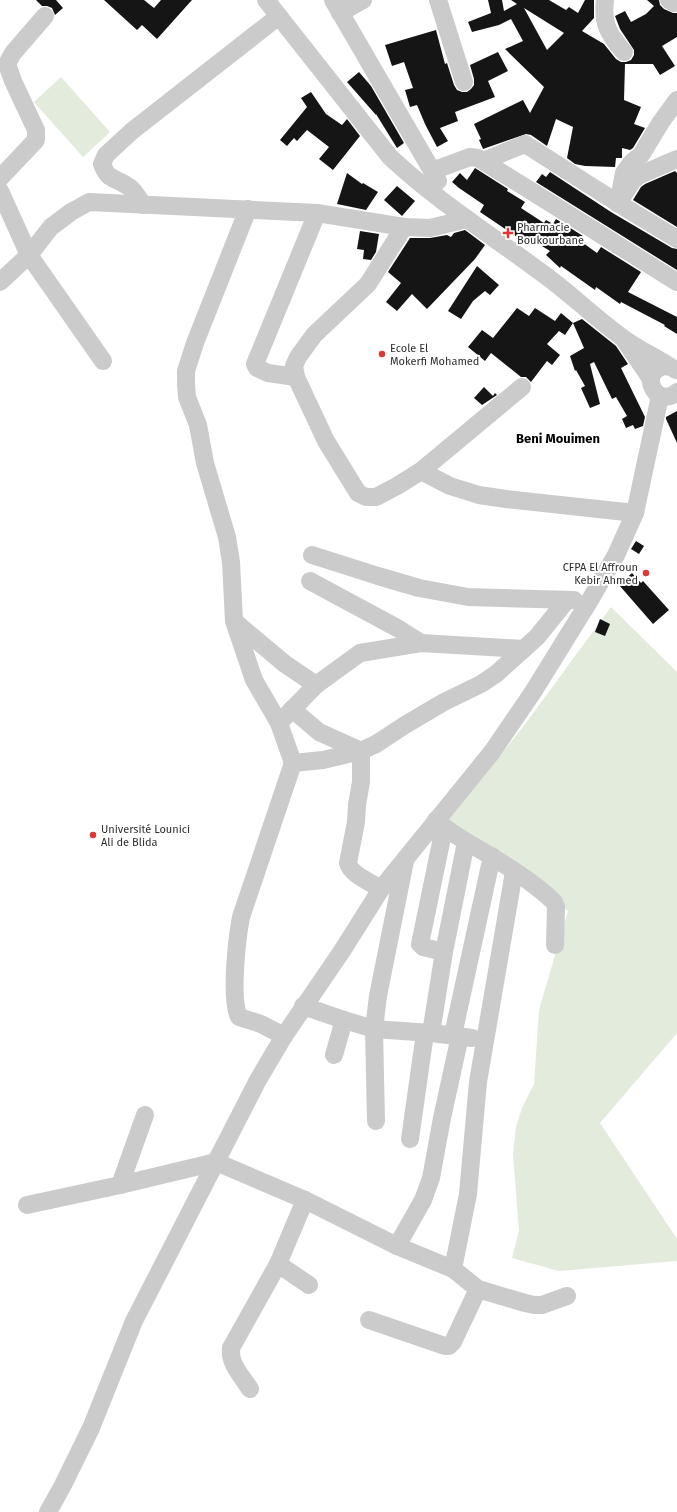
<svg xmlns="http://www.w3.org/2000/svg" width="677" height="1512" viewBox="0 0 677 1512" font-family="'Fira Sans',sans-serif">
  <rect width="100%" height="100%" fill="#fff"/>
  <g fill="#e3ebdc">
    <path d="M61,77L110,132L83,157L34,102Z"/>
    <path d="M611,607L677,672V1033L600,1123L677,1239V1261L559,1271L512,1258L519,1231L513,1154L516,1127L522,1108L534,1084L539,1010L568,911L448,820L523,727Z"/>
  </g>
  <g fill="#151515" fill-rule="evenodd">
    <path d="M36,0H56L63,8L55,15L52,8L47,6H42Z"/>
    <path d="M104,0H144L154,8L161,0H192L157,39L142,25L137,30Z"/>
    <path d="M488,0H502L504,11L517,4L511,0H549L566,10L569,7L578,13L585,0H594V18L582,31L604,44L616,59L621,62H626L631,60L634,55V50L620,29L615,16L625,11L631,22L646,14L654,6L647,0H659L660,5L664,9L673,13H677V37L662,46L675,66L660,75L653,64H625L624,100L641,107L634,124L645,128L633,148L630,150L622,148V158H616L615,167L585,166L575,164L567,158L573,127L556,119L547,146L531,135L526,134L483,149L479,140L481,139L474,124L523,100L530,113L544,87L505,49L523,41L511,19L499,25L472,32L468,22L491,13ZM524,8L564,33L547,50Z"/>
    <path d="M436,30L445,64L447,63L454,85L457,90L462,92H467L471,89L474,85V79L470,65L498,52L508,71L488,81L495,97L455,112L458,121L440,128L448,141L437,147L425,124L417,105L410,107L405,90L413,88L404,62L392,66L385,45Z"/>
    <path d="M359,72L371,86L404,143L397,148L376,114V115L347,82Z"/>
    <path d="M311,92L326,114L342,125L347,119L360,136L333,170L319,159L329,147L307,130L297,141L294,138L287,146L280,140L307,107L301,98Z"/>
    <path d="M475,168L508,189L507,191L525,202L521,208L544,223L546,220L553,224L556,219L583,236L579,240L597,253L601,247L641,272L628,292L677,317V334L664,326L665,325L621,302L620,304L596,287L595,290L561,266L560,268L546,255L550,251L529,238L526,243L480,212L484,205L459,188L452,182L460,173L467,180Z"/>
    <path d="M675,171L677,173V227L633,200L641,187L645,184Z"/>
    <path d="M550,172L611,212L672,248L677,249V270L536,182L542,174L546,177Z"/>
    <path d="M347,173L362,184L363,183L378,192L366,210L337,204Z"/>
    <path d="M397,186L415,201L402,216L384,200Z"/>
    <path d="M465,230L485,245L475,259L427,309L412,294L397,311L386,302L401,283L388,272L410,238H430L447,235L451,237L454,233Z"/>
    <path d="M360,231L379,234L376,252L371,260L363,259L364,250L357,249Z"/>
    <path d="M477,266L499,285L490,295L485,291L473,301L461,319L448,311Z"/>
    <path d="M517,308L529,316L535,308L555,321L561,313L573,323L565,335L559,331L547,344L560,355L552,365L547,361L531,382L526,377H521L491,353L485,361L468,347L482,330L493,338Z"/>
    <path d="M582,319L616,346L628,364L621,368L645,417L643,426L635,429L633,425L626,428L622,419L627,416L616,397L612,399L594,362L590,364L600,404L590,408L581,388L585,386L576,370L575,371L570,356L584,348L573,323Z"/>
    <path d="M484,387L493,396L495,393L497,395L482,405L474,398Z"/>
    <path d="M677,411V443L666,419V417Z"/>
    <path d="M636,541L644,546L639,554L631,549Z"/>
    <path d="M632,573L641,583L643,581L669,610L653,624L619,585Z"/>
    <path d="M600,619L610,624L605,636L595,632Z"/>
  </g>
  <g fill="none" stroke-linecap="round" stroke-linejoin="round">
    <g stroke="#cbcbcb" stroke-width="18">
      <path d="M266,0L390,157C437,201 491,235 542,273C570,293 595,318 623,338C637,349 654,356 669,366"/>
      <path d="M333,0L438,181"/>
      <path d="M438,0L464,82"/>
      <path d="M605,0C602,24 609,35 624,52"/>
      <path d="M669,0L674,3"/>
      <path d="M340,13L363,0"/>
      <path d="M483,161L525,144L624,207L677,239"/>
      <path d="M432,171L470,157L478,158L677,282"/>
      <path d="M0,178L36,140V130L13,81L7,64L13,53L45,16"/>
      <path d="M0,191L29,255L103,361"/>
      <path d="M622,197L633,180L640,175L677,159"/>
      <path d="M618,204L624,173L632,162L641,155L661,122L677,100"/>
      <path d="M143,205C138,198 134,189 126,185C113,177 108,180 102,164L106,155L132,131L279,16"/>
      <path d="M248,209L195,343L186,371V384L187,397L198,425L205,463L227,537L231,562L234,621L254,680L279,723L293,763L323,760L361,751L376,744L405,725L444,702L481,684L496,674L537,637L566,601"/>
      <path d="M404,227L368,284L314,335L298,357L294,366L296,377L326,441L358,493L366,497H376L397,486L421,471L522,387"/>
      <path d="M0,282L29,255L51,227L71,212L89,202L317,213L404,227L430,228L467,219"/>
      <path d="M625,341L651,379"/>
      <path d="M676,370C672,367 667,365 661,367C639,375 657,409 677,392"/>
      <path d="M296,377L268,373L257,368L255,364L317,213"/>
      <path d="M421,471L450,486L479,495L506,499L635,513"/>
      <path d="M312,555L378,576L419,588L468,597L574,600"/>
      <path d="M310,581L399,629L421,643"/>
      <path d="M235,622L285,664L316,685"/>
      <path d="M292,709L319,732L361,751V782L357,805L356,822L348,863C350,874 372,883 381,889"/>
      <path d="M279,723L316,685L360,653L421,643L524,649"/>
      <path d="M436,820C453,836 473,845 492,857C512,869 538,886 554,902L556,907L555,945"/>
      <path d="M444,828L420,944L423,947L444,952"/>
      <path d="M303,1006L344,1020L374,1029L431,1033L472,1038"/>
      <path d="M431,1033L444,952L466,842"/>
      <path d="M453,1035L492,856"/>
      <path d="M284,1036L261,1024L239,1017C230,999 237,938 241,917L293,763"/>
      <path d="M334,1055L344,1020"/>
      <path d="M376,1121L374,1029L378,996L405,861"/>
      <path d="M410,1139L425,1033"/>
      <path d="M120,1185L145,1115"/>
      <path d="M27,1205L120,1185L216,1162L305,1200L397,1246L453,1269L468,1194L478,1082L514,872"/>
      <path d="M397,1246L423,1200L431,1178L442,1118L460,1036"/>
      <path d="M278,1264L309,1285"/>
      <path d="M453,1269L478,1289L525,1303L534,1305H542L567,1296"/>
      <path d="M369,1320L445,1346H449L453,1342L478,1289"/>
      <path d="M250,1389C242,1376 229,1364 231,1348L278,1264L305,1200"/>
      <path d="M48,1512L63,1485L91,1428L134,1321L258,1080L284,1036L342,951L381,889L492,752L533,692L590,600L616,555L635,513L660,396"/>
    </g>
  </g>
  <g fill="#df3637" stroke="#fff" stroke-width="1.5">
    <path d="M506 227h4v4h4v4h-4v4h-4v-4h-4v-4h4z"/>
    <circle cx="382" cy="354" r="4"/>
    <circle cx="646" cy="573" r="4"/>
    <circle cx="93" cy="835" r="4"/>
  </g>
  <g text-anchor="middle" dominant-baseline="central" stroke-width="4" stroke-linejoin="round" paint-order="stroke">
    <g font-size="11" fill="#2e2e2e" stroke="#fff" text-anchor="start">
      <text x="517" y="227">Pharmacie<tspan x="517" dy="13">Boukourbane</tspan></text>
      <text x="390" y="348">Ecole El<tspan x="390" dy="13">Mokerfi Mohamed</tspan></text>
      <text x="638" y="567" text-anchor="end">CFPA El Affroun<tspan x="638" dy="13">Kebir Ahmed</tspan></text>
      <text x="101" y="829">Université Lounici<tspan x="101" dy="13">Ali de Blida</tspan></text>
    </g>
    <g font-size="13" font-weight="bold" fill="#000" stroke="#fff">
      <text x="558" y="438">Beni Mouimen</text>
    </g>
  </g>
</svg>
